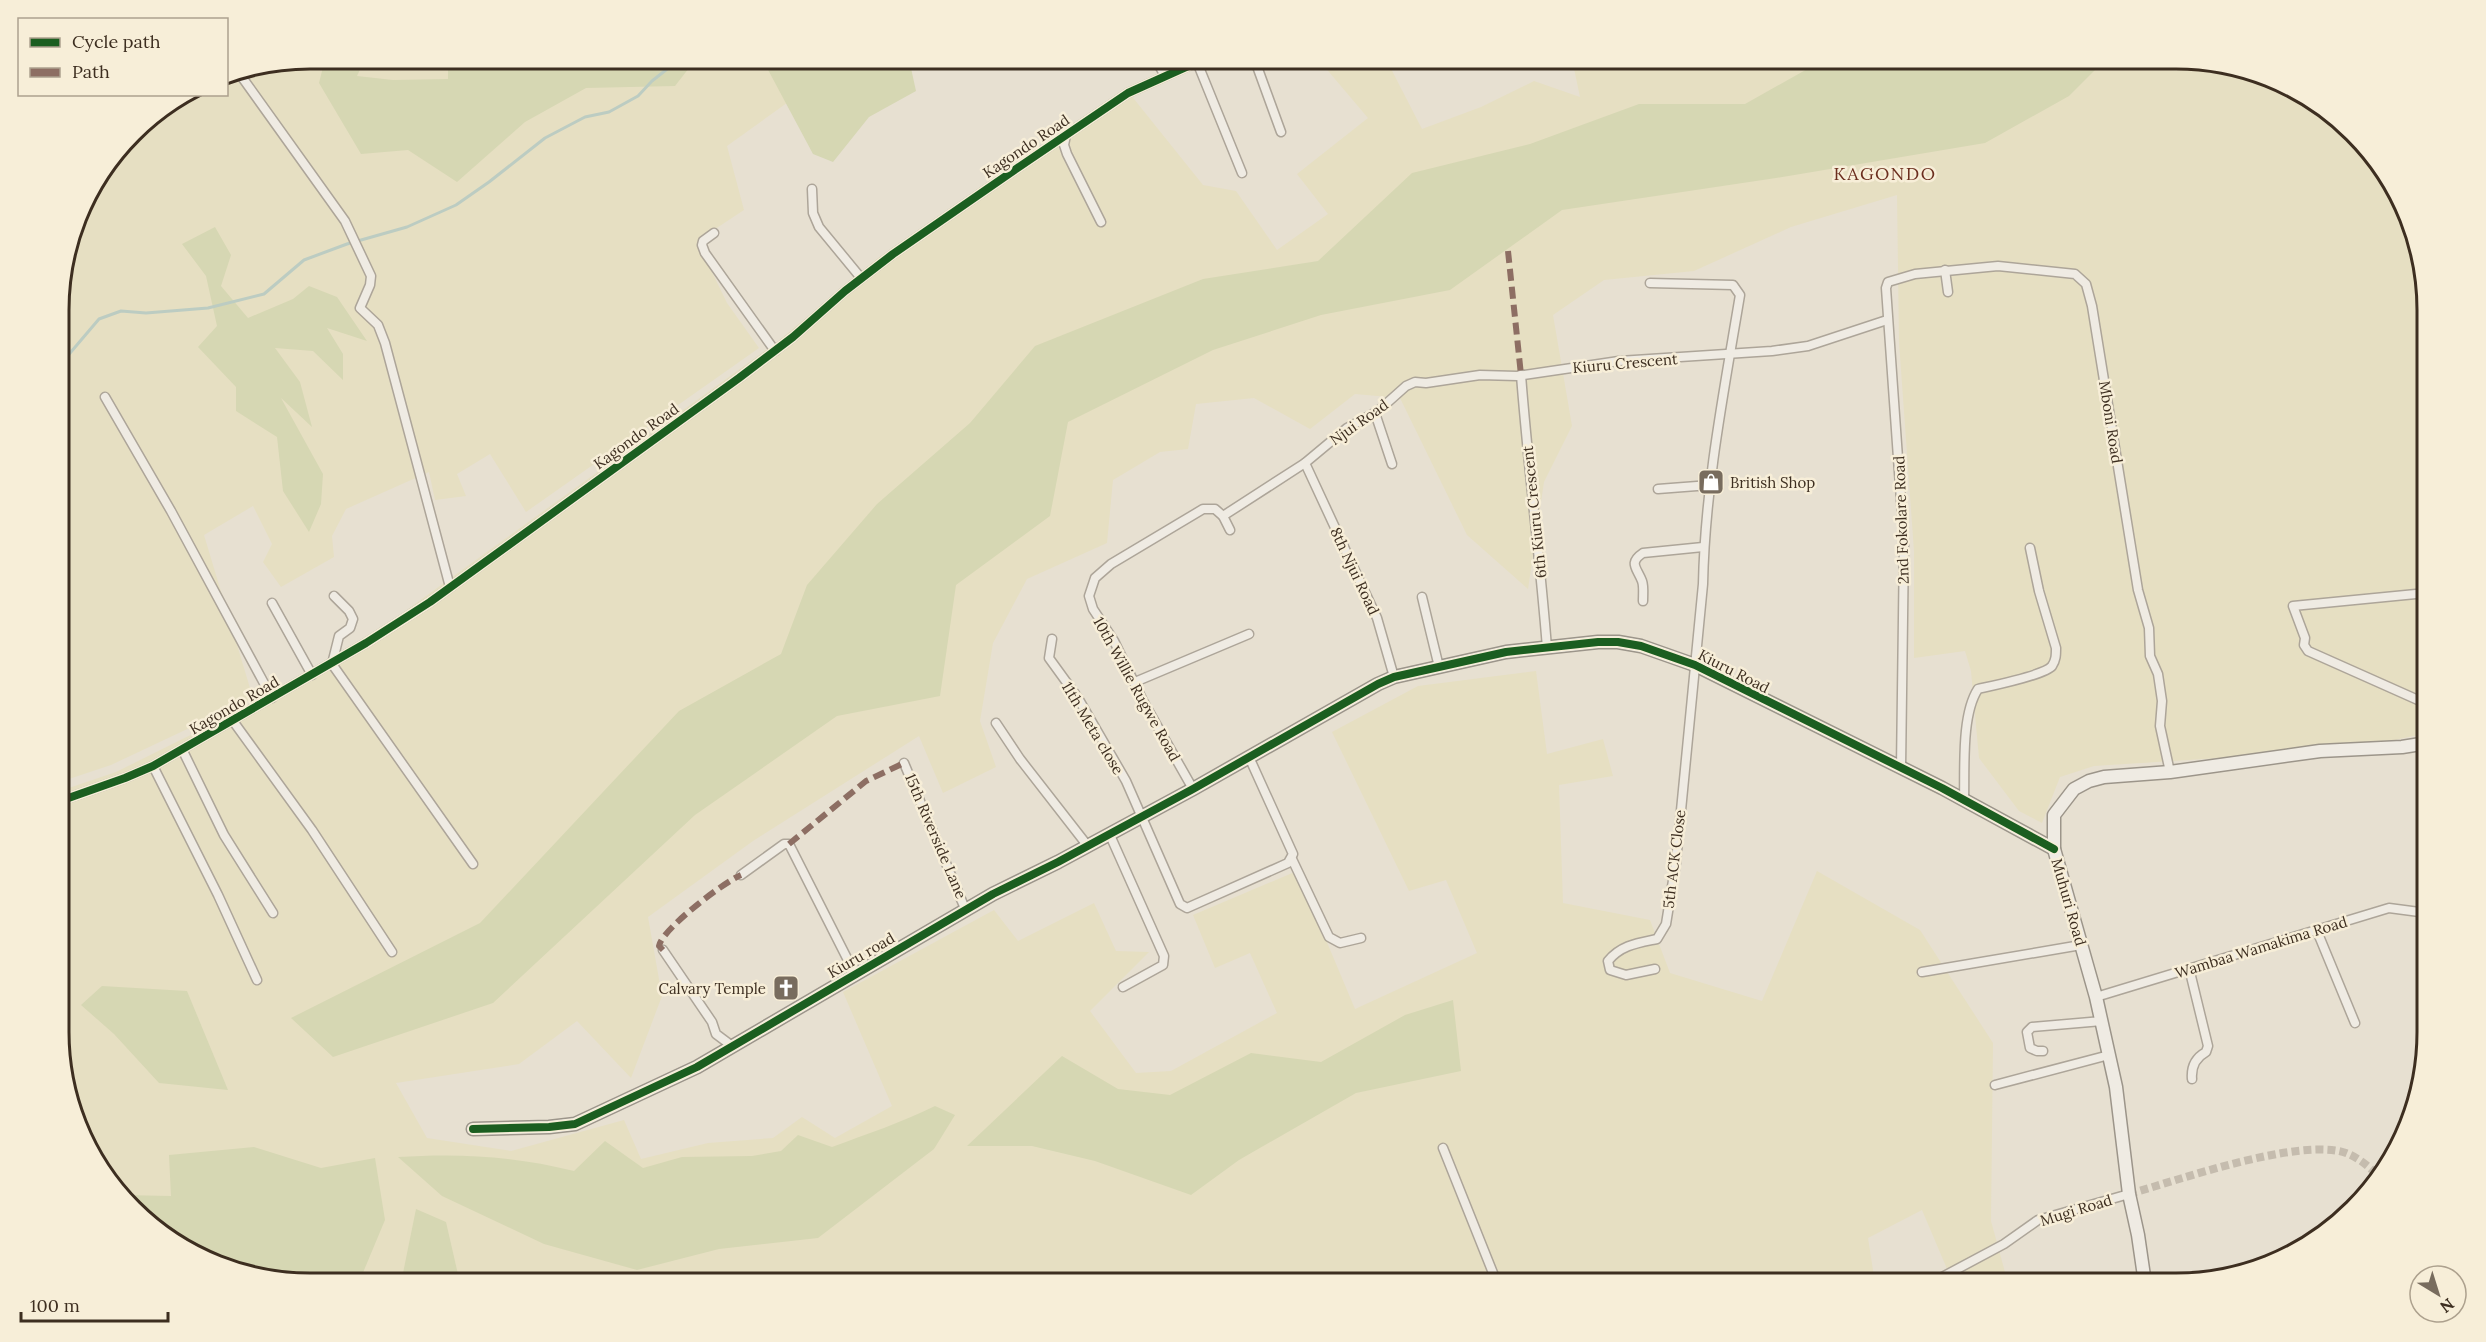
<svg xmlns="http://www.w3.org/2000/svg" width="2486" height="1342" viewBox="0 0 2486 1342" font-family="Lora,serif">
  <rect width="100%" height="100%" fill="#e7e0d1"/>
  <g fill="#e6dfc2">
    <path d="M310,59H986L974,69L908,68L791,100L727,146L744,210L697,241L727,303L759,348L526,512L490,454L457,474L466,496L435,500L429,472L346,509L332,536L334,557L281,587L263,562L272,544L253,506L204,535L253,698L111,765L60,782L59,293L85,198L144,121L187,95L226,94L227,75Z"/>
    <path d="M1318,59H1386L1422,129L1481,107L1534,81L1580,97L1572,59H2176L2288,85L2342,121L2385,170L2425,277L2427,733L2390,741L2316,746L2235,757L2094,766L2060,777L2042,823L2019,811L1979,758L1971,671L1965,651L1914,658V551L1899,342L1897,195L1791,227L1694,271L1604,280L1553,315L1572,426L1544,482L1528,589L1467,535L1400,398L1355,394L1310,429L1254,398L1196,404L1188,449L1160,452L1113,480L1107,543L1027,579L993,643L980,721L996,767L943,793L919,736L753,841L648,917L662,996L631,1078L577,1021L519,1064L396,1083L427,1138L511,1151L624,1120L641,1159L708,1143L773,1138L802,1117L835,1138L892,1106L843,992L994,910L1018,941L1094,903L1116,951L1149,952L1090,1011L1136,1073L1171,1071L1277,1013L1250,953L1215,968L1193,915L1297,871L1355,1009L1477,953L1446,880L1409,891L1332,732L1418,686L1536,671L1547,754L1603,739L1613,776L1559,785L1563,903L1650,920L1670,973L1762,1001L1817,871L1920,930L1993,1043L1991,1221L2008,1283H1953L1922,1210L1868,1238L1875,1283H310L198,1257L144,1221L101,1172L61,1065L60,791L116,772L255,703L386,625L777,342L878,258L1126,89L1203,185L1236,191L1277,250L1328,214L1297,174L1368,118Z"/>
  </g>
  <g fill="#d6d7b3">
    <path d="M325,59H365L357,76L393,80L448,79V59H696L675,86L586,88L525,122L457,182L408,150L361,154L319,83Z"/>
    <path d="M765,59H909L916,91L869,117L833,162L813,154L766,66Z"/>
    <path d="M1825,59H2106L2069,96L1985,143L1776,178L1562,210L1450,290L1321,315L1213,350L1068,422L1050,516L956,585L940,696L837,716L695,815L493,1003L333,1057L291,1018L480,923L679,711L781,654L807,585L877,504L970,423L1035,346L1203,279L1318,261L1412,173L1530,144L1639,104H1745Z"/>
    <path d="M215,227L231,255L221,286L248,318L293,299L309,286L337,297L367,341L327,328L343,354V380L313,351L275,348L300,382L312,427L281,398L323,474L321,504L309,532L283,491L277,437L236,411V387L198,347L217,326L206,276L182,244Z"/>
    <path d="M102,986L187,991L228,1090L159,1083L114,1034L81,1005Z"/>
    <path d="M1453,1000L1461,1071L1356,1093L1239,1160L1191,1195L1095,1161L1032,1146H967L1062,1056L1118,1089L1170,1095L1251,1053L1321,1062L1405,1015Z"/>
    <path d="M935,1106L955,1115L934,1149L818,1238L719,1249L637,1270L544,1244L442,1196L398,1157C459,1153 514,1156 574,1171L605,1141L643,1168L682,1157L752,1156L781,1151L798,1135L832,1147C867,1134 903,1122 935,1106Z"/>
    <path d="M254,1147L321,1168L375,1158L385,1220L362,1275L360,1283H310L198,1257L144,1221L122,1195L171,1196L169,1155Z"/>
    <path d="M416,1209L446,1222L460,1283H401Z"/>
    <path d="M492,1277L546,1281L547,1283H492Z"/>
  </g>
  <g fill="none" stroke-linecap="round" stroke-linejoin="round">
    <path stroke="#bcccc2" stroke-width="3" d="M59,366L99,319L121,311L146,313L208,308L264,294L304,260L347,244L407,227L456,205L489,182L545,138L585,117L609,112L638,96L652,81L681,58"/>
    <path stroke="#c5bcae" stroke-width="8" stroke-dasharray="8 4" stroke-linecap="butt" d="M2129,1194C2179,1180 2300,1137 2346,1153C2359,1158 2370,1167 2379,1177"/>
    <defs>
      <g id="street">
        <path d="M1155,58L1165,76"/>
        <path d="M1254,58L1281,132"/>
        <path d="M1197,62L1242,173"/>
        <path d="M239,73L345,221L371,276L370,285L360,308L378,325L385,343L450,587"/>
        <path d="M1066,135L1064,145L1067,154L1101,222"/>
        <path d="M812,189L813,213L819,227L861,278"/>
        <path d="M714,233L703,241L702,245L705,253L775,351"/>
        <path d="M1945,270L1948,292"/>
        <path d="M1650,283L1733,285L1740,295C1724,391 1705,487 1703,584L1676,862L1666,924L1657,939C1638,943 1621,945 1608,961L1610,970L1626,975L1655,969"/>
        <path d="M1521,375C1528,467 1540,557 1547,648"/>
        <path d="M105,397L171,511L272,698"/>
        <path d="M1375,413L1392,464"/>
        <path d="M1658,489L1710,485"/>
        <path d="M1230,530L1223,516L1305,463"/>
        <path d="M2426,593L2293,606L2305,638L2304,645L2308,651L2427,704"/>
        <path d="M334,596L349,611L353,619L350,628L339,636L332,664L473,864"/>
        <path d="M1422,597L1439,667"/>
        <path d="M1643,601C1643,595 1644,586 1642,581C1637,568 1628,563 1643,553L1703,547"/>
        <path d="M272,603L312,675"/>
        <path d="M1052,639L1049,658L1078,698L1126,781L1180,904L1187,908L1288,863L1293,854L1249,757"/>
        <path d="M1394,677L1377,618L1305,463L1347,428L1378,411L1406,386L1415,382L1426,383L1480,375L1517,376L1619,361L1772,351L1808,346L1887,320"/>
        <path d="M1135,682L1249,634"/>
        <path d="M233,721L312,830L392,952"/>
        <path d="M996,723L1020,759L1087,845"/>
        <path d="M183,751L224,835L273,913"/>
        <path d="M904,763L966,911"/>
        <path d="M153,766L218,895L257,980"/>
        <path d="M1901,768L1904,543L1886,288L1888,282L1915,274L1998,266L2075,274L2086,284L2092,306L2138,590L2149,628L2150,656L2158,674L2162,701L2160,726L2170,772"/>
        <path d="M1193,789L1143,701L1114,641L1093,609L1089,596L1095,578L1111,564L1203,509H1215L1223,516"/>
        <path d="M1964,800C1965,769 1961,715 1978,689C1991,686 2045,675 2052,666C2056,660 2056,655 2056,648L2039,591L2030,548"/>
        <path d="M60,801L125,778L153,766L366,643L430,602L739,378L793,337L845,291L893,254L1016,169L1128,93L1206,58"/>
        <path d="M1109,833L1164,956L1163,965L1123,987"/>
        <path d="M1292,859L1329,937L1340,943L1361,938"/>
        <path d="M741,875L784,844H789L855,974"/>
        <path d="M2317,931L2355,1023"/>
        <path d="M663,950L712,1022L716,1034L732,1046"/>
        <path d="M2189,968L2208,1046L2206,1052C2195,1058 2191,1067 2192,1079"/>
        <path d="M1922,972L2081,945"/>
        <path d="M2096,997L2389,908L2427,913"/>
        <path d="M2043,1051H2037L2030,1048L2027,1032L2032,1027L2102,1021"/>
        <path d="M1995,1085L2109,1055"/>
        <path d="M1443,1148L1497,1283"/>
        <path d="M1931,1283L2004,1244L2038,1220L2129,1194"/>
      </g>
      <g id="secondary">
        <path d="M473,1129L549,1127L575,1124L697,1067L993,894L1058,862L1193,789L1378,684L1394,677L1506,652L1598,642H1618L1641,646L1695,665L1942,788L2054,849"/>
        <path d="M2145,1283L2138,1235L2129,1194L2116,1087L2096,997L2054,849V815L2074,789L2089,781L2104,777L2170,772L2320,751L2402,747L2427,743"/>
      </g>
    </defs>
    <use href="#street" stroke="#ada599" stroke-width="11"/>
    <use href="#secondary" stroke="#9c958a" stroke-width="15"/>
    <use href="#street" stroke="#efebe3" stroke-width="8"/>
    <use href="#secondary" stroke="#efebe3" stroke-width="12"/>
    <g stroke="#8d6e63" stroke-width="6" stroke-dasharray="12 6" stroke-linecap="butt">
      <path d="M1508,251L1521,375"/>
      <path d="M789,844L866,781L904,763"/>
      <path d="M663,950L659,946C662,929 724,882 741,875"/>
    </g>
    <defs>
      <g id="cycleway">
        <path d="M60,801L125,778L153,766L366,643L430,602L739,378L793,337L845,291L893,254L1016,169L1128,93L1206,58"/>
        <path d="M473,1129L549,1127L575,1124L697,1067L993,894L1058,862L1193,789L1378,684L1394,677L1506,652L1598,642H1618L1641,646L1695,665L1942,788L2054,849"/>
      </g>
    </defs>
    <use href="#cycleway" stroke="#f7eed8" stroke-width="11"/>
    <use href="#cycleway" stroke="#1b5e20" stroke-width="8"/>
  </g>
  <defs>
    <symbol id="shop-square" viewBox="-11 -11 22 22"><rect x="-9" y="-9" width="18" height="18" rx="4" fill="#786c5e" stroke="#f7eed8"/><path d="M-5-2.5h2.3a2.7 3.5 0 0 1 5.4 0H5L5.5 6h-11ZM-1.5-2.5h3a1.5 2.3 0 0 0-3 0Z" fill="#fff"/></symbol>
    <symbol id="church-square" viewBox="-11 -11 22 22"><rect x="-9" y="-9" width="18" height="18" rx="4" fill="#786c5e" stroke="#f7eed8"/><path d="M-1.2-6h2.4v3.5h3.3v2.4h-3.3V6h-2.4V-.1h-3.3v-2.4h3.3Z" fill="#fff"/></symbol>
  </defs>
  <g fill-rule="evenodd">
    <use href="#shop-square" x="1696" y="467" width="30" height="30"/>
    <use href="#church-square" x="771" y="973" width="30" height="30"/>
  </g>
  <g text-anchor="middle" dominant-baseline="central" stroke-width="5" stroke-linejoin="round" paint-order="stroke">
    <g font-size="15" fill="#3d2e20" stroke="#f7eed8">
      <text transform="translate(1026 146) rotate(-34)">Kagondo Road</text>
      <text transform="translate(1625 363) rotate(-5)">Kiuru Crescent</text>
      <text transform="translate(1359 422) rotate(-35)">Njui Road</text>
      <text transform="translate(2111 422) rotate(81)">Mboni Road</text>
      <text transform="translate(636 436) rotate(-36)">Kagondo Road</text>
      <text transform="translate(1534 512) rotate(-96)">6th Kiuru Crescent</text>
      <text transform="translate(1901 520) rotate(-92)">2nd Fokolare Road</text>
      <text transform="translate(1355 571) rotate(65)">8th Njui Road</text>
      <text transform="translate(1734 671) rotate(27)">Kiuru Road</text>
      <text transform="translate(1137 689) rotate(61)">10th Willie Rugwe Road</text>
      <text transform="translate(234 705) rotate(-30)">Kagondo Road</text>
      <text transform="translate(1093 728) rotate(59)">11th Meta close</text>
      <text transform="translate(936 836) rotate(67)">15th Riverside Lane</text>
      <text transform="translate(1674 859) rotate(-83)">5th ACK Close</text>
      <text transform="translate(2069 902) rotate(74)">Muhuri Road</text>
      <text transform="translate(2261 947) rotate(-17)">Wambaa Wamakima Road</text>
      <text transform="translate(861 955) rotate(-30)">Kiuru road</text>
      <text transform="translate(2076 1210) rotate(-17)">Mugi Road</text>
    </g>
    <g font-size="15" fill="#3d2e20" stroke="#f7eed8" text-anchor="start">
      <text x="1730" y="482">British Shop</text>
      <text x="766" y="988" text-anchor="end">Calvary Temple</text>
    </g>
    <g font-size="18" letter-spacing="1.5" fill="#6b2e1e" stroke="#f7eed8">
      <text x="1885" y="173">KAGONDO</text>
    </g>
  </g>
  <path d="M0 0H2486V1342H0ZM310 69H2176A241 241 0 0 1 2417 310V1032A241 241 0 0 1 2176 1273H310A241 241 0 0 1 69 1032V310A241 241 0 0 1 310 69Z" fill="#f7eed8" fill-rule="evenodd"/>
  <path fill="none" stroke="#3d2e20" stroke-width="3" d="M310 69H2176A241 241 0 0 1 2417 310V1032A241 241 0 0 1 2176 1273H310A241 241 0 0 1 69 1032V310A241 241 0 0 1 310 69Z"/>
  <rect x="18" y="18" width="210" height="78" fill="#f7eed8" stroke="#ada18e" stroke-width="1.5"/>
  <rect x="30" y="38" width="30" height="9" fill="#1b5e20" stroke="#ada18e" stroke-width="1.5"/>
  <text x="72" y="48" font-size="18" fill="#3d2e20">Cycle path</text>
  <rect x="30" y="68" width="30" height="9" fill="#8d6e63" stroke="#ada18e" stroke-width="1.5"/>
  <text x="72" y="78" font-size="18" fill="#3d2e20">Path</text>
  <g transform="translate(2438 1294) rotate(142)"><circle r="28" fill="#f7eed8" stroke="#ada18e" stroke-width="1.5"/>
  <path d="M0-4.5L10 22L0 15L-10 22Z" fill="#786c5e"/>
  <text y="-9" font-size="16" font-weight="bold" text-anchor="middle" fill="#3d2e20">N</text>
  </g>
  <path d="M21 1312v9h147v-9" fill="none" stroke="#3d2e20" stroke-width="3"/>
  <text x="30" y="1312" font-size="18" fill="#3d2e20" stroke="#f7eed8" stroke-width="4.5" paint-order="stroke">100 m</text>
</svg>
